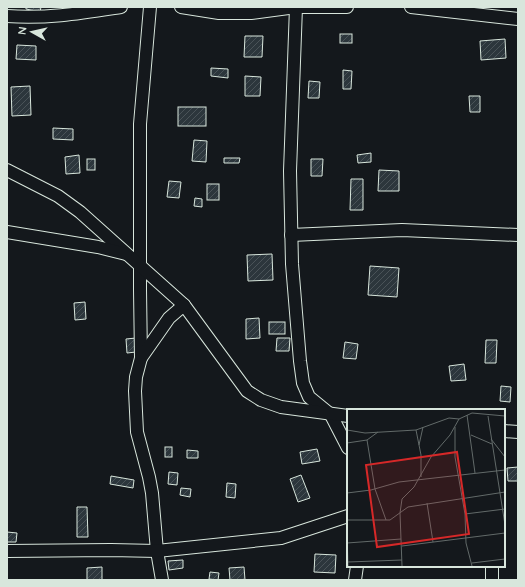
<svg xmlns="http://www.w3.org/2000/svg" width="525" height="587" viewBox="0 0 525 587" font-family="Quicksand,sans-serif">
  <defs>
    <pattern id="building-hatch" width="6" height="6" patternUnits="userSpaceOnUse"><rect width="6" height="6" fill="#2c363c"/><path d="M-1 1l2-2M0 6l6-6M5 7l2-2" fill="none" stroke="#4a5358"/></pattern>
  </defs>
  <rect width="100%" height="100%" fill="#14181c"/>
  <g fill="url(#building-hatch)" stroke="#d8e6dc">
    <path d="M26,7H41L40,12L26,9Z"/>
    <rect x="340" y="34" width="12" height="9"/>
    <path d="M245,36H263L262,57H244Z"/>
    <path d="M505,39L506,58L481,60L480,41Z"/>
    <path d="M17,45L36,46V60L16,59Z"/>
    <path d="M211,68L228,69V78L211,76Z"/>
    <path d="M343,70L352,71L351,89H343Z"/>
    <path d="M245,76L261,77L260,96H245Z"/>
    <path d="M309,81L320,82L319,98H308Z"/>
    <path d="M30,86L31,115L12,116L11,87Z"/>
    <path d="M469,96H480V112H470Z"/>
    <rect x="178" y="107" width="28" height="19"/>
    <path d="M53,128L73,129V140L53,139Z"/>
    <path d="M194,140L207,141L206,162L192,161Z"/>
    <path d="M371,153V162L358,163L357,155Z"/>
    <path d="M79,155L80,173L66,174L65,157Z"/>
    <path d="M224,158H240L239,163H224Z"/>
    <rect x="87" y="159" width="8" height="11"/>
    <path d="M311,159H323L322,176H311Z"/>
    <path d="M379,170L399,171V191H378Z"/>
    <path d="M351,179H363V210H350Z"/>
    <path d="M169,181L181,182L179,198L167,197Z"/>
    <rect x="207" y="184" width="12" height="16"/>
    <path d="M195,198L202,199V207L194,206Z"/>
    <path d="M272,254L273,280L248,281L247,255Z"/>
    <path d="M370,266L399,268L397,297L368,295Z"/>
    <path d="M85,302L86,319L75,320L74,303Z"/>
    <path d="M259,318L260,338L246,339V319Z"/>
    <rect x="269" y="322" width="16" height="12"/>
    <path d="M136,338V352L127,353L126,339Z"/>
    <path d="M277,338H290L289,351H276Z"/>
    <path d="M486,340H497L496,363H485Z"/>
    <path d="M345,342L358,344L356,359L343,358Z"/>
    <path d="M464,364L466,380L451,381L449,366Z"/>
    <path d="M501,386L511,387L510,402L500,401Z"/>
    <rect x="165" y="447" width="7" height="10"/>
    <path d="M317,449L320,461L302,464L300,452Z"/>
    <path d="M187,450L198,451V458H187Z"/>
    <path d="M518,467V481H508L507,468Z"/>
    <path d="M169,472L178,473L177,485L168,484Z"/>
    <path d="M301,475L310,498L298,502L290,479Z"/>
    <path d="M111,476L134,480L133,488L110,484Z"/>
    <path d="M227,483L236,484L235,498L226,497Z"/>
    <path d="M181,488L191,489L190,497L180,495Z"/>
    <path d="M77,507H87L88,537H77Z"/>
    <path d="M7,532L17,533L16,542H7Z"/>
    <path d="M315,554L336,555L335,573L314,572Z"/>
    <path d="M183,560V568L169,570L168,561Z"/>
    <path d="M102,567V580H87V568Z"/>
    <path d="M244,567L245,580H230L229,568Z"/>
    <path d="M210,572L219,573L218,580L209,579Z"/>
  </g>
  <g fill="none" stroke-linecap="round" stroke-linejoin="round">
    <defs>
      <g id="minor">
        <path d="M150,7L140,124V290L141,358L136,377L135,391L137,432L149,477L152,493L157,551L162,580"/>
        <path d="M181,7L219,13H251L296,7H347"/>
        <path d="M296,7L290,171L292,264L300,361L303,383L309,397L331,415L348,448"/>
        <path d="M411,7L518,19"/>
        <path d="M7,16C47,19 82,13 121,7"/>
        <path d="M7,170L58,196L80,212L184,305L247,391L261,400L281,407L348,416"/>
        <path d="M7,232L98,247L126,254"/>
        <path d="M291,235L402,230L518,235"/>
        <path d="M141,358L169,318L184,305"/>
        <path d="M504,431L518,432"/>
        <path d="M7,551L111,550L157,551L281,538L348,516"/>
        <path d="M355,580L357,566"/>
        <path d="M492,580V566"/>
      </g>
    </defs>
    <use href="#minor" stroke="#d8e6dc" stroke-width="14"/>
    <use href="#minor" stroke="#14181c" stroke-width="12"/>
  </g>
  <g transform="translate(347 409)">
    <rect width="158" height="158" fill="#14181c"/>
    <path fill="none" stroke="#626a69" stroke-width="1" d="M120,6L128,64M141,7L158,116M108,18V48L118,105L119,134L125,157M0,21L18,24L69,21L102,9L112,10M69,21L74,46V68M124,26L145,35M144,30L158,48M20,31L28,80L39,111M0,34L20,31L31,23M72,36L76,18M0,84L24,81L52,73L158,61M80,94L86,133M118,105L158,100M0,111H43L61,98L158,83M0,124L1,157M0,134L54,130M55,137L158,124M1,153L55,151M125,154L158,150M55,157L53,104L55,90L67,78L84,48L103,26L112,10L125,4L158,7"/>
    <path fill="#d62828" fill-opacity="0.15" stroke="#d62828" stroke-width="2" d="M110,43L122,125L30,138L19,56Z"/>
    <rect width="158" height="158" fill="none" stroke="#d8e6dc" stroke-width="2"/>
  </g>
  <rect width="525" height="587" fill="none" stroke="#d8e6dc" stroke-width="16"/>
  <g transform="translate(32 32) rotate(278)" stroke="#14181c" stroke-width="3" paint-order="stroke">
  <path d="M0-3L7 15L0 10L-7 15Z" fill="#d8e6dc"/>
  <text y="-6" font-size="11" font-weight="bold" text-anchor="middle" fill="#d8e6dc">N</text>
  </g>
</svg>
